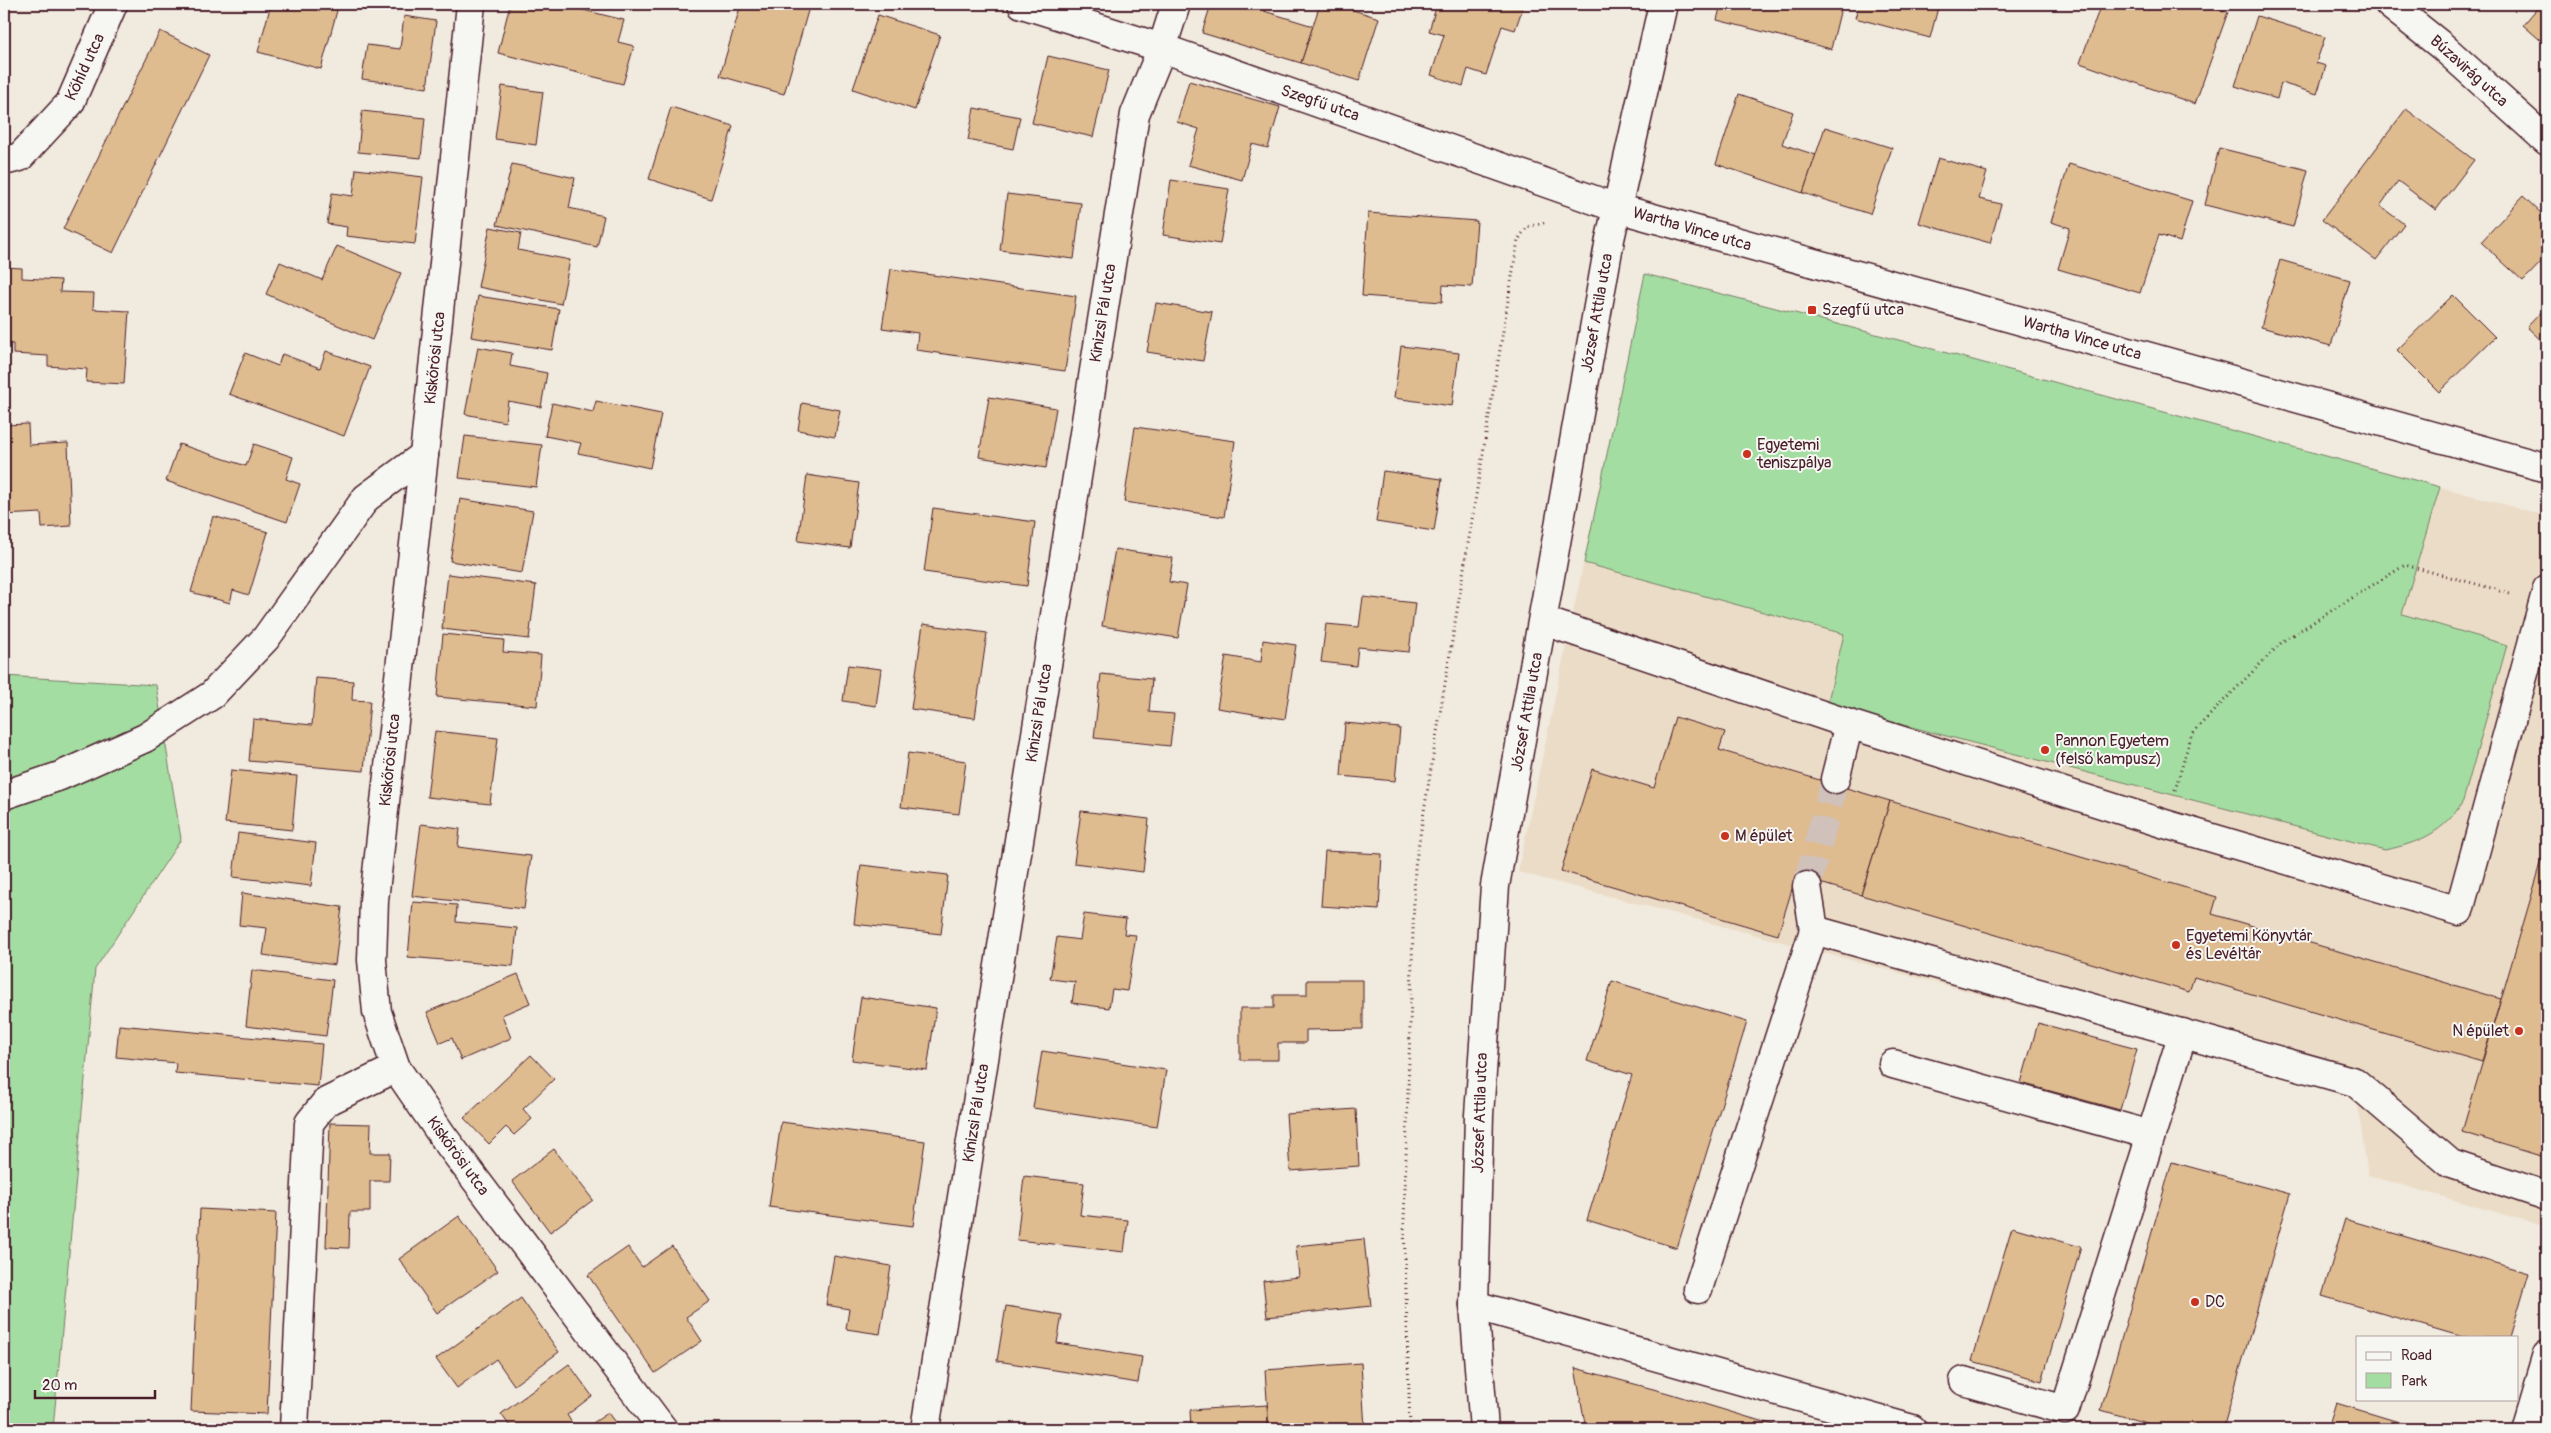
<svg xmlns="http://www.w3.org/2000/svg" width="2551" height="1433" viewBox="0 0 2551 1433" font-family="Pangolin,sans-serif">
  <rect width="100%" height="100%" fill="#f1eade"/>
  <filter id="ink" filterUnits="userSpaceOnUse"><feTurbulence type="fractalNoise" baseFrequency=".02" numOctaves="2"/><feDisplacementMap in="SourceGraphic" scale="10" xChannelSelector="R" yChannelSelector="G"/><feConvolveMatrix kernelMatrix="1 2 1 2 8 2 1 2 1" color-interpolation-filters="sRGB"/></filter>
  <g filter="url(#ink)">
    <path fill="#ebdcc7" d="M1645,274L1914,344L2547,516V1227L2368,1175L2356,1094L1518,872Z"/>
    <g fill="#a4dda2" stroke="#777e66">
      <path d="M1645,274L1914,344L2440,487L2402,614L2507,645L2463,801C2445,832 2419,843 2385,850L1827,705L1844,634L1584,563Z"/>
      <path d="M4,676L156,685L181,839L95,969L53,1429H4Z"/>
    </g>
    <g fill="#debc90" stroke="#4a1f2b">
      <path d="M271,4H326L338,7L321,69L258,52Z"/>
      <path d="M510,4H559L624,20L618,42L634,46L623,84L498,53Z"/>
      <path d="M741,4H810L784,94L720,76Z"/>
      <path d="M1211,4H1267L1264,11L1313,26L1301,63L1202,33Z"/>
      <path d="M1320,4H1334L1379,18L1359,81L1301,63Z"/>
      <path d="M1437,4H1524L1515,30L1502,26L1486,75L1468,69L1463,86L1431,75L1444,35L1429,31Z"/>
      <path d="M1721,4H1842L1831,49L1717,20Z"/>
      <path d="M1859,4H1939L1930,38L1855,18Z"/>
      <path d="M2101,4H2204L2228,12L2195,104L2080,63Z"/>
      <path d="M2541,4H2547V46L2523,25Z"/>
      <path d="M878,15L940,35L915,110L853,89Z"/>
      <path d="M404,16L436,21L427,88L362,79L367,45L400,49Z"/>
      <path d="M2257,16L2325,37L2316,63L2326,66L2317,94L2281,83L2277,99L2235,86Z"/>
      <path d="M160,31L209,55L113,253L63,229Z"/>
      <path d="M1048,56L1109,70L1093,137L1032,123Z"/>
      <path d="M1189,81L1280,107L1268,148L1252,144L1242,180L1188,165L1199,129L1177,122Z"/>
      <path d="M502,86L543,92L536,145L495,139Z"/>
      <path d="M1739,94L1793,112L1782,144L1816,155L1803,193L1716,164Z"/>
      <path d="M671,107L733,126L711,199L649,179Z"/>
      <path d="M974,108L1020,117L1013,149L968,140Z"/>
      <path d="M2406,109L2474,160L2436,210L2398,181L2380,206L2404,224L2376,260L2322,220Z"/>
      <path d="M362,111L425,118L421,158L358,152Z"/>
      <path d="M1825,127L1892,148L1870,214L1803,193Z"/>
      <path d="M2219,148L2308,170L2293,227L2205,205Z"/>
      <path d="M1938,158L1987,172L1979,199L2001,204L1990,243L1919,223Z"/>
      <path d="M512,164L575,178L569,208L604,216L597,247L497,225Z"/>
      <path d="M2069,164L2192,201L2180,242L2159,235L2140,293L2058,269L2070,228L2051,222Z"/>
      <path d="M356,169L423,177L415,244L346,236L347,227L327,224L332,193L353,196Z"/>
      <path d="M1171,180L1229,189L1220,244L1163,235Z"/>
      <path d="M1007,194L1081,203L1074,259L1000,250Z"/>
      <path d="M2523,196L2547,219V256L2523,281L2481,242Z"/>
      <path d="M1368,213L1477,221L1472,287L1443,285L1442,302L1362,296Z"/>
      <path d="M490,227L521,233L518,250L570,260L561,304L478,287Z"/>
      <path d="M337,246L401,273L372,340L266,294L280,262L322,280Z"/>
      <path d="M2280,260L2350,280L2331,346L2261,327Z"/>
      <path d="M4,267L22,268V278L61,280L60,292L94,293L93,309L129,311L124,384L86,382L87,369L48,366V356L13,354V344H4Z"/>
      <path d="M891,269L1076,296L1065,371L916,350L918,333L882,328Z"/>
      <path d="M2453,295L2495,337L2439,392L2397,350Z"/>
      <path d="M478,296L559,309L552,350L471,337Z"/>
      <path d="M1156,303L1212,312L1203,361L1147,352Z"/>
      <path d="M2547,306V346L2527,327Z"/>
      <path d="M1401,346L1459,353L1452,406L1394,398Z"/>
      <path d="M478,347L512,353L510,366L547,373L541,407L508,401L505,422L465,414Z"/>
      <path d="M326,351L370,367L344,436L229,394L245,353L278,366L282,354L320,368Z"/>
      <path d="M989,397L1056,408L1046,468L979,457Z"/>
      <path d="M596,401L661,414L650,468L578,453L581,443L545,436L552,403L593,412Z"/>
      <path d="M802,403L840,410L835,437L798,430Z"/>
      <path d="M28,424L29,445L68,443L71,526L42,528L41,513L4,515V425Z"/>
      <path d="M1135,427L1235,441L1224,517L1124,502Z"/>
      <path d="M465,436L542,445L536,487L459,478Z"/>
      <path d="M179,444L246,466L254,444L293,457L286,479L300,484L287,522L166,481Z"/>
      <path d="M1383,471L1442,479L1434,531L1376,522Z"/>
      <path d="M807,475L859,483L850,548L798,541Z"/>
      <path d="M460,499L533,511L522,573L450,561Z"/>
      <path d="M933,508L1035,522L1027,586L924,572Z"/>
      <path d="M213,516L268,532L249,595L233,590L230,603L191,592Z"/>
      <path d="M1115,549L1173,558L1169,582L1187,585L1178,638L1102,626Z"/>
      <path d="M448,574L536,585L529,639L442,629Z"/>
      <path d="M1363,597L1415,603L1409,652L1358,647L1356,666L1321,662L1326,624L1359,627Z"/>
      <path d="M923,624L987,633L975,718L911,709Z"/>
      <path d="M443,634L504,640L503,652L541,655L537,706L437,697Z"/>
      <path d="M1263,640L1296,645L1285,719L1217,708L1226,656L1261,662Z"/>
      <path d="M848,665L881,669L876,706L843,701Z"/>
      <path d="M1101,674L1152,679L1149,712L1174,714L1170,746L1094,738Z"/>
      <path d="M316,678L353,681L352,700L370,701L364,771L249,761L253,719L312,725Z"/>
      <path d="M1675,717L1725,732L1719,750L1890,801L1861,895L1796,876L1778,935L1561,871L1592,769L1654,788Z"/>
      <path d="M1345,723L1400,728L1395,781L1341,776Z"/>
      <path d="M435,731L498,738L490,804L427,797Z"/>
      <path d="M908,753L966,761L959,814L901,807Z"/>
      <path d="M231,770L297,776L292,830L225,823Z"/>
      <path d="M1890,801L2217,897L2212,914L2501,999L2482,1062L2194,977L2189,992L1861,895Z"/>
      <path d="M1081,811L1149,819L1143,872L1074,863Z"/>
      <path d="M421,824L460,829L458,847L531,856L524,909L412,896Z"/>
      <path d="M238,833L316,843L311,886L233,877Z"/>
      <path d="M2547,843V1158L2462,1132Z"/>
      <path d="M1325,851L1382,854L1379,910L1321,906Z"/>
      <path d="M861,865L948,875L941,934L854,924Z"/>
      <path d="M242,893L342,907L335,965L263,955L267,928L239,925Z"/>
      <path d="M413,902L457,905L456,922L517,928L513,966L408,957Z"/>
      <path d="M1084,914L1126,919L1124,934L1136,935L1127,991L1112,989L1109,1008L1072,1003L1075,982L1050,979L1057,937L1080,940Z"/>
      <path d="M252,970L333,980L326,1036L246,1026Z"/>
      <path d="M518,974L530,1003L502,1015L511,1038L461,1060L452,1038L440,1043L427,1012Z"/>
      <path d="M1307,980H1363V1029L1306,1030V1043H1278V1060H1240V1008H1274V995H1307Z"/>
      <path d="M1612,981L1747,1022L1677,1248L1587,1220L1632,1075L1587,1061Z"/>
      <path d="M861,997L936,1008L927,1070L852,1060Z"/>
      <path d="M2038,1023L2137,1049L2120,1110L2021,1083Z"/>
      <path d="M119,1025L322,1044L318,1086L175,1073L176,1063L116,1057Z"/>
      <path d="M1042,1051L1166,1070L1157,1127L1033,1108Z"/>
      <path d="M531,1055L554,1079L523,1109L532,1119L514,1135L506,1127L489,1144L464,1118Z"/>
      <path d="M1356,1109L1359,1166L1290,1171L1286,1114Z"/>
      <path d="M781,1122L925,1141L913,1226L769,1207Z"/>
      <path d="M330,1123L371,1124L370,1153H390L389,1181H370V1212H350L349,1248L326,1247Z"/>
      <path d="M554,1149L593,1200L550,1232L512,1181Z"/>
      <path d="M2172,1162L2290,1194L2223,1429H2167L2101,1410Z"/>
      <path d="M1024,1176L1084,1183L1080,1215L1128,1220L1124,1252L1017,1240Z"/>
      <path d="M200,1209L276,1213L267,1414L191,1411Z"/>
      <path d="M459,1216L498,1271L437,1313L399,1259Z"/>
      <path d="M2345,1219L2529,1273L2510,1337H2463L2322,1296Z"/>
      <path d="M2012,1227L2081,1247L2042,1381L1972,1361Z"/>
      <path d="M1364,1239L1371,1306L1267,1317L1263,1281L1299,1277L1296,1246Z"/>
      <path d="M672,1246L710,1301L686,1317L702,1341L655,1373L588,1275L628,1247L642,1267Z"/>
      <path d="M834,1256L891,1266L880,1334L846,1329L849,1309L826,1305Z"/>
      <path d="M521,1298L559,1352L514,1385L496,1359L457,1388L436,1359Z"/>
      <path d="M1006,1306L1062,1315L1057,1343L1142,1357L1138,1383L997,1361Z"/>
      <path d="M1361,1363L1365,1429H1269L1265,1370Z"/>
      <path d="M569,1364L592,1396L567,1415L574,1426L569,1429H512L501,1414Z"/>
      <path d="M1575,1368L1668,1393L1787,1429H1586Z"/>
      <path d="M2336,1403L2422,1429H2328Z"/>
      <path d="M1267,1405L1268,1429H1191L1190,1410Z"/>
      <path d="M608,1413L620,1429H584Z"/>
      <path d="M144,1425L145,1429H100V1427Z"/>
    </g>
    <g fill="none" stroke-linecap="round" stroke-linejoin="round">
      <path stroke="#d0c1ba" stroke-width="28" stroke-dasharray="28 14" stroke-linecap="butt" d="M1807,886L1835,779"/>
      <defs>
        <g id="minor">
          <path d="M471,4L424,455L374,900L372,960L377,1012L396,1068L442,1135L663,1429"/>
          <path d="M1022,4L1162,48L1617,208L2547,468"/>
          <path d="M2389,4L2443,47L2547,141"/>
          <path d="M4,161L20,157L70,103L113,4"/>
          <path d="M1544,621L1849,724L2165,824L2459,911L2547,589"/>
          <path d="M1835,779L1849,724"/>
          <path d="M4,795L60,776L145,738L212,695L266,638L366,498L424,455"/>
          <path d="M1807,886L1814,930L2355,1082L2451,1164L2547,1196"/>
          <path d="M1893,1064L2151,1135"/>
          <path d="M1698,1289L1814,930"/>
          <path d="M1474,1305L1912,1429"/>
          <path d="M1964,1381L2065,1410L2183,1033"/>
          <path d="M294,1429L309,1123L326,1102L396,1068"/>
          <path d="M925,1429L1135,114L1162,48L1176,4"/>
          <path d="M1484,1429L1474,1305L1479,1115L1495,886L1610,239L1663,4"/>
          <path d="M2525,1429L2547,1355"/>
        </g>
      </defs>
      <use href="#minor" stroke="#4a1f2b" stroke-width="31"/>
      <g stroke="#4a1f2b" stroke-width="3" stroke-dasharray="1 4" stroke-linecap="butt">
        <path d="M2175,790L2192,733L2283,641L2405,565L2510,593"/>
        <path d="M1410,1429L1404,1222L1415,866L1518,240L1527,227L1547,222"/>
      </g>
      <use href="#minor" stroke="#f6f6f2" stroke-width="28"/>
    </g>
  </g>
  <g fill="#c8321e" stroke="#f6f6f2" stroke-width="2">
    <rect x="1807" y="305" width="10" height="10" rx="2.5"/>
    <circle cx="1747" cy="454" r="5"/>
    <circle cx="2045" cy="750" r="5"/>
    <circle cx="1725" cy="836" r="5"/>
    <circle cx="2176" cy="945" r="5"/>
    <circle cx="2519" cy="1031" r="5"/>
    <circle cx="2195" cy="1302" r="5"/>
  </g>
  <g text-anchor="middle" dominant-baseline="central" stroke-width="4" stroke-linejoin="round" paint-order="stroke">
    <g font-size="16" fill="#4a1f2b" stroke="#f6f6f2">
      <text transform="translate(85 67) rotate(-65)">Kőhíd utca</text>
      <text transform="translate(2469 71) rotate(42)">Búzavirág utca</text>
      <text transform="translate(1320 103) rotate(19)">Szegfű utca</text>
      <text transform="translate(1692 229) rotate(16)">Wartha Vince utca</text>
      <text transform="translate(1103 313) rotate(-81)">Kinizsi Pál utca</text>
      <text transform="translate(1597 313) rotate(-80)">József Attila utca</text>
      <text transform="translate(2082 338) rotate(16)">Wartha Vince utca</text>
      <text transform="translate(435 358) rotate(-84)">Kiskőrösi utca</text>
      <text transform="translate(1527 712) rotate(-80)">József Attila utca</text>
      <text transform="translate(1039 713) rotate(-81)">Kinizsi Pál utca</text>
      <text transform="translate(390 760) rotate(-84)">Kiskőrösi utca</text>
      <text transform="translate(976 1113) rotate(-81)">Kinizsi Pál utca</text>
      <text transform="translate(1480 1113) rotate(-88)">József Attila utca</text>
      <text transform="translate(458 1156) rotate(54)">Kiskőrösi utca</text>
    </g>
    <g font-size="16" fill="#4a1f2b" stroke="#f6f6f2" text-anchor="start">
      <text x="1822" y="310">Szegfű utca</text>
      <text x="1757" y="445">Egyetemi<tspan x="1757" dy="18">teniszpálya</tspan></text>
      <text x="2055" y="741">Pannon Egyetem<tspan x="2055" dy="18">(felső kampusz)</tspan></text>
      <text x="1735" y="836">M épület</text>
      <text x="2186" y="936">Egyetemi Könyvtár<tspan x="2186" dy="18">és Levéltár</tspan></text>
      <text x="2509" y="1031" text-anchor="end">N épület</text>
      <text x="2205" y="1302">DC</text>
    </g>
  </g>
  <rect width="2551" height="1433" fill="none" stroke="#f6f6f2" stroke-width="20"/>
  <rect x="10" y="10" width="2531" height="1413" fill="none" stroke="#4a1f2b" stroke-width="2" filter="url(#ink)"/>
  <rect x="2356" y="1336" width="162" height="65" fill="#f6f6f2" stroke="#b1a0a2"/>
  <rect x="2366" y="1352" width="25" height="8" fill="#f6f6f2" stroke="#b1a0a2"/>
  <text x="2401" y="1360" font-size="15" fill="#4a1f2b">Road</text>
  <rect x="2366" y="1373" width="25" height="15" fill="#a4dda2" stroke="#b1a0a2"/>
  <text x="2401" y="1386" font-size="15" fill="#4a1f2b">Park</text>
  <path d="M35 1390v8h120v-8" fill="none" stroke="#4a1f2b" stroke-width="2.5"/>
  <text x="42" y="1390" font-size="15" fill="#4a1f2b" stroke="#f6f6f2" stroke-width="4" paint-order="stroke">20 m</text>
</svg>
